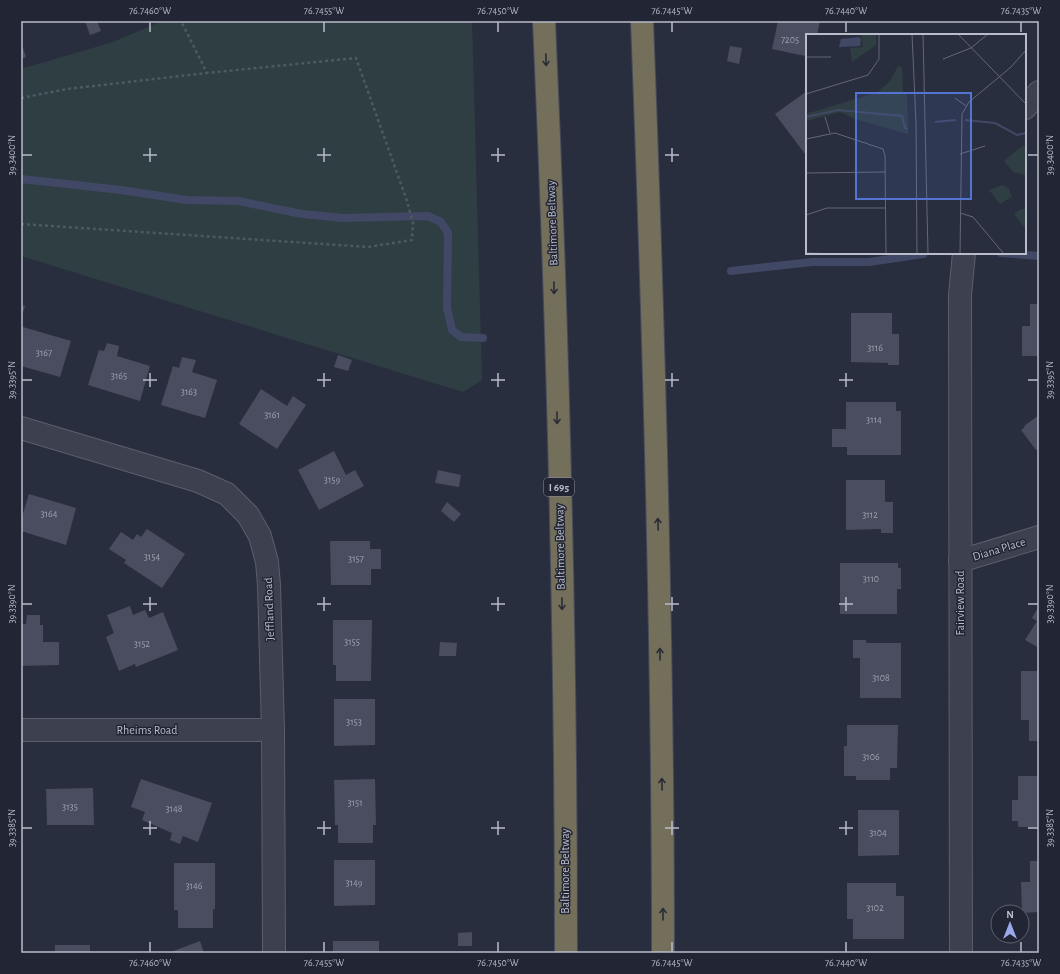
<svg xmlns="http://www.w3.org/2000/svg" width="1060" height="974" viewBox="0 0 1060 974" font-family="'Alegreya Sans',sans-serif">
  <rect width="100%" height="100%" fill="#292e3e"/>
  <path fill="#2f3e43" d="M162,21H472L482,380L463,392L21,256V69L113,42Z"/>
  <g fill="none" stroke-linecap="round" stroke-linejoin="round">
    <g stroke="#414865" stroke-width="8">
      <path d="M21,179L121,190L187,200L238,201L302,214L343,218L428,216L441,222L448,233L447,308L452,330L461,337L483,338"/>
      <path d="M1001,253L1039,256"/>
      <path d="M731,271L812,262H869L923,254"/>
    </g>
  </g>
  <g fill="#494d5f">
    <path d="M85,21H97L101,31L90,35Z"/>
    <path d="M778,21H820L817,35H807L805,56L772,49Z"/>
    <path d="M21,42L26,57L21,59Z"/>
    <path d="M730,46L742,48L739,64L727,61Z"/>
    <path d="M807,91V153L805,154L775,114Z"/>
    <path d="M1030,304H1039V356H1022V326H1030Z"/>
    <path d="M21,305L25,306L21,319Z"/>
    <path d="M851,313H892V334H899V365H888V363L851,362Z"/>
    <path d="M23,327L71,341L60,377L21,366V333Z"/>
    <path d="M107,343L119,346L117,356L150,366L140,401L88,385L99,350L104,351Z"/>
    <path d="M338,355L352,360L348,371L334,367Z"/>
    <path d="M182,357L196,360L192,372L217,380L205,418L161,405L173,366L179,368Z"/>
    <path d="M261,389L287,406L293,396L306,405L277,449L239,424Z"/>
    <path d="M846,402H896V411H901V455H847V447H832V429H846Z"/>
    <path d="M1039,415V448L1036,450L1021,430L1025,427L1024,426Z"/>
    <path d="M334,451L346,475L355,470L364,486L319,510L298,470Z"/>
    <path d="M438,470L461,475L459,487L435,483Z"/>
    <path d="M846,480H885V502H893V533H881V529L846,530Z"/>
    <path d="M29,494L76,508L66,545L21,531V520Z"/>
    <path d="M447,502L461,514L454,522L441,511Z"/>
    <path d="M147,529L185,554L162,588L124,563L126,560L109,549L121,532L133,540L137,534L141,537Z"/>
    <path d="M330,541H370V549H381V569H371V585H331Z"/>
    <path d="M840,563H898V568H901V589H897V614H840Z"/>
    <path d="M130,606L133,615L145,610L149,618L163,612L178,650L136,667L135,664L119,671L106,637L114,633L107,615Z"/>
    <path d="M1039,606V648L1025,640L1037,621L1032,618Z"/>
    <path d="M27,615H40V625H43V642H59V665L21,666V624H26Z"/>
    <path d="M333,620H372L371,681H336V665H333Z"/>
    <path d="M853,640H866V643H901V698H860V658H853Z"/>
    <path d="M440,642L457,643L456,656H439Z"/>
    <path d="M1021,671H1039V741H1029V720H1021Z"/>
    <path d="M334,699H375V745L334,746Z"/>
    <path d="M847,725H898L897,768H890V780H856V776H844V746H847Z"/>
    <path d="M1018,776H1039V827H1018V821H1012V800H1018Z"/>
    <path d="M141,779L212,803L198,842L183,836L180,844L170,840L172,833L142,820L145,812L131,807Z"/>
    <path d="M375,779L376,825H373V843H338V825H335L334,780Z"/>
    <path d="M93,788L94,825H47L46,789Z"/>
    <path d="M858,810H899V855L858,856Z"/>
    <path d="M334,860H375V905L334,906Z"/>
    <path d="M1030,861H1039V912L1022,913L1021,882H1030Z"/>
    <path d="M174,863H215V909H213V928H178V910H174Z"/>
    <path d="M847,883H896V896H904V939H853V919H847Z"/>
    <path d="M472,932V946H458V933Z"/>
    <path d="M200,941L204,953H168Z"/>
    <rect x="333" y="941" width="46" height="12"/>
    <rect x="55" y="945" width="35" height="8"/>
  </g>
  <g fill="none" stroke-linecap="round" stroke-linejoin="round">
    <defs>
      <g id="minor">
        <path d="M1025,108L1039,92"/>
        <path d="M21,428L198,481L227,494L248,515L260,536L267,562L269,585L273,730L274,953"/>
        <path d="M960,561L1039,537"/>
        <path d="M21,730H273"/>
        <path d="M961,953L960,295L964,253"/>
      </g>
      <g id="motorway">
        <path d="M544,21C558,331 566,642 566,953"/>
        <path d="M642,21C654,331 663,642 663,953"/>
      </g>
    </defs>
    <use href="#minor" stroke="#5b5e6c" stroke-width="24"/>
    <use href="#motorway" stroke="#484b59" stroke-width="24"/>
    <g stroke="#4d5a60" stroke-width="2.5" stroke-dasharray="3 3" stroke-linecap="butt">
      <path d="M21,98L67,89L207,73"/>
      <path d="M21,224L368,247L412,240L413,223L407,201L356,58L207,73L181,21"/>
    </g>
    <use href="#minor" stroke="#3d404e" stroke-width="22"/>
    <use href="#motorway" stroke="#736f5b" stroke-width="22"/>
  </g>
  <defs><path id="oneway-shaft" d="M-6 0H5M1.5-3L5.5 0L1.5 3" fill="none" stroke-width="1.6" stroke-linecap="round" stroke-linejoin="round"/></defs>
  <g stroke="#2a2c37">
    <use href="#oneway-shaft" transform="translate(546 60) rotate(88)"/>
    <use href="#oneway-shaft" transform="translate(554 288) rotate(89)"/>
    <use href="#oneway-shaft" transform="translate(557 418) rotate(89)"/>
    <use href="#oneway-shaft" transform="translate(658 524) rotate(-92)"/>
    <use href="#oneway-shaft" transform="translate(562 604) rotate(89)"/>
    <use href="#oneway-shaft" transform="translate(660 654) rotate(-91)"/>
    <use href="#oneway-shaft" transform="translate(662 784) rotate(-91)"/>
    <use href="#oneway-shaft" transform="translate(663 914) rotate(-90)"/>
  </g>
  <path fill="none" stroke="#b9bcc9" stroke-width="1.5" d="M150,22V32M324,22V32M498,22V32M672,22V32M846,22V32M1021,22V32M150,148V162M324,148V162M498,148V162M672,148V162M22,155H32M143,155H157M317,155H331M491,155H505M665,155H679M1028,155H1038M150,373V387M324,373V387M498,373V387M672,373V387M846,373V387M22,380H32M143,380H157M317,380H331M491,380H505M665,380H679M839,380H853M1028,380H1038M150,597V611M324,597V611M498,597V611M672,597V611M846,597V611M22,604H32M143,604H157M317,604H331M491,604H505M665,604H679M839,604H853M1028,604H1038M150,821V835M324,821V835M498,821V835M672,821V835M846,821V835M22,828H32M143,828H157M317,828H331M491,828H505M665,828H679M839,828H853M1028,828H1038M150,942V952M324,942V952M498,942V952M672,942V952M846,942V952M1021,942V952"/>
  <g text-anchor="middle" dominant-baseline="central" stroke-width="3" stroke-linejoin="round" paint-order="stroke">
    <g font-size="10" fill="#9da0ae">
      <text x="790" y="40">7205</text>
      <text x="875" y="348">3116</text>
      <text x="44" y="353">3167</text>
      <text x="119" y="376">3165</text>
      <text x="189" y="392">3163</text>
      <text x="272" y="415">3161</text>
      <text x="874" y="420">3114</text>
      <text x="332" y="480">3159</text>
      <text x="49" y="514">3164</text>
      <text x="870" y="515">3112</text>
      <text x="152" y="557">3154</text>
      <text x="356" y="559">3157</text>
      <text x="871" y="579">3110</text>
      <text x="352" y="642">3155</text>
      <text x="142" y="644">3152</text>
      <text x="881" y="678">3108</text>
      <text x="354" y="722">3153</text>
      <text x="871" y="757">3106</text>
      <text x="355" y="803">3151</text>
      <text x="70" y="807">3135</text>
      <text x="174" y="809">3148</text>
      <text x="878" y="833">3104</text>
      <text x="354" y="883">3149</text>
      <text x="194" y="886">3146</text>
      <text x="875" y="908">3102</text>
    </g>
    <rect fill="#222533" stroke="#8c8f9c" stroke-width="1" x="544" y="478" width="30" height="18" rx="3"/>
    <g font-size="11" font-weight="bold" fill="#b9bcc9">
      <text x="559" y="487">I 695</text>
    </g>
    <g font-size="12" fill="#b9bcc9" stroke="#222533">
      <text transform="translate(552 223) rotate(-92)">Baltimore Beltway</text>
      <text transform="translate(560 547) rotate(-91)">Baltimore Beltway</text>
      <text transform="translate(999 549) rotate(-17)">Diana Place</text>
      <text transform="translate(960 603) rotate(-90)">Fairview Road</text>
      <text transform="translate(269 609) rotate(-92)">Jeffland Road</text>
      <text x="147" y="730">Rheims Road</text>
      <text transform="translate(565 871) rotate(-90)">Baltimore Beltway</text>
    </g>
  </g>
  <g transform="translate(806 34)">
    <rect width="220" height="220" fill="#292e3e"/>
    <path d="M55,0H70V11L46,28L44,14L57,13ZM92,32L96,33L97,59H101L102,100L49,85L34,78L0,87V80L72,58L84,47ZM216,112H220V141L207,138L198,127ZM197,151L203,155L206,163L194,170L183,156ZM215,175H220V192L218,193L208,180Z" fill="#2f3e43"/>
    <path d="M53,3L55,5L54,12L33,13L35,5Z" fill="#414865"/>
    <path fill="none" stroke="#414865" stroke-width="2" d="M0,83L32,76L96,82L99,94L102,95M159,86L189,89L211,101L220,99M129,88L150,86"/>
    <path fill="none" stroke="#636776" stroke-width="1" d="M106,0L110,89L111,220M117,0L122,220M152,0L220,70M0,23H25M137,25L165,14L182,0M0,60L62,41L73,25V0M149,64L160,72M19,83L24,99M0,105L29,99L77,115L79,122L80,220M154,120L179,112M0,139L79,138M154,179L167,183L198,220M0,181L21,174H80M0,219L40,220M154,220L156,80L163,68L205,33L220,16"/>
    <path fill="#5474d3" fill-opacity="0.15" stroke="#5474d3" stroke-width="2" d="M50,59H165V165H50Z"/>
    <rect width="220" height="220" fill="none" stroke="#b9bcc9" stroke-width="2"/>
  </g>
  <rect width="1060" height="974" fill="none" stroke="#222533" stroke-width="44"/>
  <g transform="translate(1010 924)"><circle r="19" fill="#222533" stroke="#5e616f"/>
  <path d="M0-3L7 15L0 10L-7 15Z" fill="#9ba9ec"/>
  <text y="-6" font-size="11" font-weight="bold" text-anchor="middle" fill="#b9bcc9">N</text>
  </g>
  <rect x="22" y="22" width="1016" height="930" fill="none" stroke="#b9bcc9" stroke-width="1.5"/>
  <g font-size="10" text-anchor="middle" fill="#b9bcc9">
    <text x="150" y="14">76.7460°W</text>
    <text x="324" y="14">76.7455°W</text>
    <text x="498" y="14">76.7450°W</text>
    <text x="672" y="14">76.7445°W</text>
    <text x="846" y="14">76.7440°W</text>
    <text x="1021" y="14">76.7435°W</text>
    <text transform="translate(11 155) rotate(-90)" y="4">39.3400°N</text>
    <text transform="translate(1049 155) rotate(-90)" y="4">39.3400°N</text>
    <text transform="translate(11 380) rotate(-90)" y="4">39.3395°N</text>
    <text transform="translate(1049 380) rotate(-90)" y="4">39.3395°N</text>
    <text transform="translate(11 604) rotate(-90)" y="4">39.3390°N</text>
    <text transform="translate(1049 604) rotate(-90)" y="4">39.3390°N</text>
    <text transform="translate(11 828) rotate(-90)" y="4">39.3385°N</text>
    <text transform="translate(1049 828) rotate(-90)" y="4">39.3385°N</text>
    <text x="150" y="966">76.7460°W</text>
    <text x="324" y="966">76.7455°W</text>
    <text x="498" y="966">76.7450°W</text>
    <text x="672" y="966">76.7445°W</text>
    <text x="846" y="966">76.7440°W</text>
    <text x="1021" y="966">76.7435°W</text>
  </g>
</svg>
